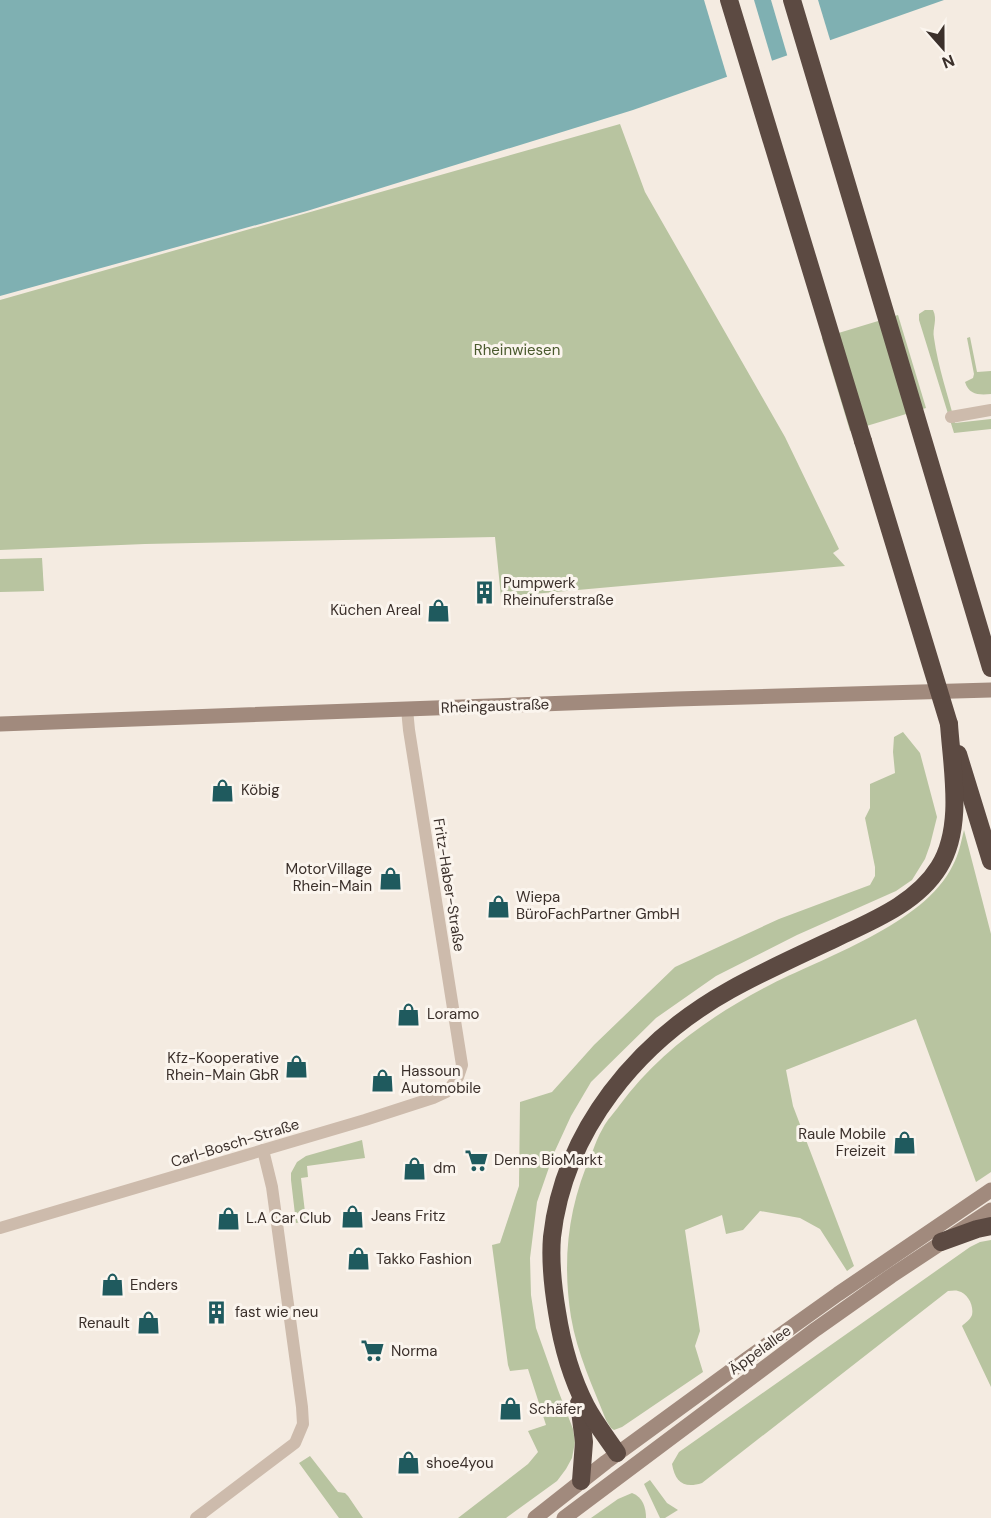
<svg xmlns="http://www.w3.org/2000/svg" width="991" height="1518" viewBox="0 0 991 1518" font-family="'DM Sans',sans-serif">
  <rect width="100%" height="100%" fill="#f4ebe1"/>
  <g fill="#b8c4a0">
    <path d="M620,124L645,192L785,437L839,549L833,553L845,566L501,597L495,537L145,544L0,550V300Z"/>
    <path d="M925,310H933C938,320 932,328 934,338C938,367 948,395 955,423L991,419V429L954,433L919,320V314Z"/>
    <path d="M898,315L926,408L850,431L822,338Z"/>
    <path d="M970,337L977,372L991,371V394C979,395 969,395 965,382L973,378L974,374L967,338Z"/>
    <path d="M42,558L44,591L0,592V559Z"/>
    <path d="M903,732L920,753L937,817L930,845L925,859L912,880L896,891L797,935L716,976L656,1018L591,1082L571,1116L554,1153L537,1202L530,1258L531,1295L536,1328L558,1390L573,1429L575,1442L572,1458L566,1469L557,1481L506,1518H458L528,1464L538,1452L528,1431L546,1425L528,1369L510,1371L508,1365L492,1245L500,1243L519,1186L520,1102L552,1092L594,1045L675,967L779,919L870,885L875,876V867L865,818L870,808V784L895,773L893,752L894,737Z"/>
    <path d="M964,830L991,934V1172L976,1182L916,1019L786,1070L793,1106L854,1266L847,1271L820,1229L800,1218L760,1211L743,1230L726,1234L722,1215L685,1230L700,1331L695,1346L703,1372L622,1427L614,1430L611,1428L606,1420C593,1387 577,1353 571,1317C562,1260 568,1206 592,1153C595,1145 598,1136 603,1128C607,1120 614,1113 619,1106C657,1054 709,1017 766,987C823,957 924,925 953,865C959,854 961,842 964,830Z"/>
    <path d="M362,1140L365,1158L307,1166L308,1177L301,1178L306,1221L296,1223L291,1180V1173L297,1162L306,1156Z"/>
    <path d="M991,1240V1387L962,1326C965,1323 970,1320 972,1315C974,1306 968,1293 958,1291C955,1290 951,1291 948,1291L702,1483C684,1489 675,1482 672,1464L679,1452L970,1247L980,1242Z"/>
    <path d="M310,1456L338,1492L345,1493L348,1496L363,1518H339L299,1463Z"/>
    <path d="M650,1480L667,1503L678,1510L665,1518H660L644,1484Z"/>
    <path d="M632,1493C643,1497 646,1508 646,1518H591L618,1499Z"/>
  </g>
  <path fill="#7fb0b2" d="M0,0H944L633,110L307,211L0,296Z"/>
  <g fill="#f4ebe1">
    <path d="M704,0H754L773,64L728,80Z"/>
    <path d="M771,0H818L831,43L788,58Z"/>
  </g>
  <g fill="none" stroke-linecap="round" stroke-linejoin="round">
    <g stroke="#cdbbac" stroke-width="12">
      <path d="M951,417L991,410"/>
      <path d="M0,1228L365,1120L433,1098L446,1092L450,1088L458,1077L462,1065L409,730L407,709"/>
      <path d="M196,1518L295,1443L303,1424L302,1407L272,1187L263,1150"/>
    </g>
    <g stroke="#a18a7d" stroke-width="15">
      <path d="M0,724L676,699L991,690"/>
      <path d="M535,1518L606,1462L747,1359L838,1294L991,1190"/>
      <path d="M564,1518L816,1329L891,1276L991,1210"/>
    </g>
    <g stroke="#5c4a42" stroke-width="18">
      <path d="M729,0L863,441"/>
      <path d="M792,0L991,668"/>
      <path d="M958,754L991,861"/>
      <path d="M941,1242L977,1229L991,1226"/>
      <path d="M579,1403L584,1442L581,1481"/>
      <path d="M617,1453C607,1438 595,1423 586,1406C571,1377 562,1344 557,1312C553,1288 550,1261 552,1237C564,1130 638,1041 730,990C764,971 800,955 836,938C872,921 917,903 939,867C964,827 952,769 949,724"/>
    </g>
    <path stroke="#5c4a42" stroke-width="18" d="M863,441L949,724"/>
  </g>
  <defs>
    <symbol id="building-bare" viewBox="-9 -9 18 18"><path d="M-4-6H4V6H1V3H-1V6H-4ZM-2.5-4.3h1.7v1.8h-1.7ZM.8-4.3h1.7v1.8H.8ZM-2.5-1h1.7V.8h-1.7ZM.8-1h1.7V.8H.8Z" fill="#1f5a5e" stroke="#fbf5ee" stroke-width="2.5" paint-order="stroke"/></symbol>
    <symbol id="shop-bare" viewBox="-9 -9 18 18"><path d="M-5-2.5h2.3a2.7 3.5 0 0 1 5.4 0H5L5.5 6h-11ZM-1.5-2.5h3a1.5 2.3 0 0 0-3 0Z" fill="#1f5a5e" stroke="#fbf5ee" stroke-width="2.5" paint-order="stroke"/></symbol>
    <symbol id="supermarket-bare" viewBox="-9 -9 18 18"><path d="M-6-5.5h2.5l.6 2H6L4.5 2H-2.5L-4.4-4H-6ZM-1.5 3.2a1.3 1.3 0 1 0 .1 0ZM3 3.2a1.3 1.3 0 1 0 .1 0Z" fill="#1f5a5e" stroke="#fbf5ee" stroke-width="2.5" paint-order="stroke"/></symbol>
  </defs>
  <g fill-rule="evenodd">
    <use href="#building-bare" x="468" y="576" width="33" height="33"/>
    <use href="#shop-bare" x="422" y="594" width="33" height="33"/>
    <use href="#shop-bare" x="206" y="774" width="33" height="33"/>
    <use href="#shop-bare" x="374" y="862" width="33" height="33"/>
    <use href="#shop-bare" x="482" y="890" width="33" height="33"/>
    <use href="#shop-bare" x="392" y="998" width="33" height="33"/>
    <use href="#shop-bare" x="280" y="1050" width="33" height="33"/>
    <use href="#shop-bare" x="366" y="1064" width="33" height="33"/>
    <use href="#shop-bare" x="888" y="1126" width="33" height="33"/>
    <use href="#supermarket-bare" x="460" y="1144" width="33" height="33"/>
    <use href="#shop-bare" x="398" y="1152" width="33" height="33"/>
    <use href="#shop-bare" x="336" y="1200" width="33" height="33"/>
    <use href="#shop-bare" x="212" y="1202" width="33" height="33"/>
    <use href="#shop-bare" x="342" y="1242" width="33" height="33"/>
    <use href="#shop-bare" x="96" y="1268" width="33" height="33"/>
    <use href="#building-bare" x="200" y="1296" width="33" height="33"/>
    <use href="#shop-bare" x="132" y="1306" width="33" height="33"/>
    <use href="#supermarket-bare" x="356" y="1334" width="33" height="33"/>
    <use href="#shop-bare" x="494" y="1392" width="33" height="33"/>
    <use href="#shop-bare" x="392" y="1446" width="33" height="33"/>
  </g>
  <g text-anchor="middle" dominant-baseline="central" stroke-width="6" stroke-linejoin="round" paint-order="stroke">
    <g font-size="15" fill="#4a5a2e" stroke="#fbf5ee">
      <text x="517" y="350">Rheinwiesen</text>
    </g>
    <g font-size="15" fill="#3b302b" stroke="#fbf5ee" text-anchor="start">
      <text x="503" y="583">Pumpwerk<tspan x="503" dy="17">Rheinuferstraße</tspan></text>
      <text x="421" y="610" text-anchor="end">Küchen Areal</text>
      <text x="241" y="790">Köbig</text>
      <text x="372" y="869" text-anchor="end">MotorVillage<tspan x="372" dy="17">Rhein-Main</tspan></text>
      <text x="516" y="897">Wiepa<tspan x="516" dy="17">BüroFachPartner GmbH</tspan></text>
      <text x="427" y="1014">Loramo</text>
      <text x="279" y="1058" text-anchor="end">Kfz-Kooperative<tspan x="279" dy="17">Rhein-Main GbR</tspan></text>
      <text x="401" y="1071">Hassoun<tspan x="401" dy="17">Automobile</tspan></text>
      <text x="886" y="1134" text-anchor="end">Raule Mobile<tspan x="886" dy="17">Freizeit</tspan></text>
      <text x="494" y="1160">Denns BioMarkt</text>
      <text x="433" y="1168">dm</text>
      <text x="371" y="1216">Jeans Fritz</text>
      <text x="246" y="1218">L.A Car Club</text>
      <text x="376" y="1259">Takko Fashion</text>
      <text x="130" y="1285">Enders</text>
      <text x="235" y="1312">fast wie neu</text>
      <text x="130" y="1323" text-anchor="end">Renault</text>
      <text x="391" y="1351">Norma</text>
      <text x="529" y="1409">Schäfer</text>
      <text x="426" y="1463">shoe4you</text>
    </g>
    <g font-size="15" fill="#3b302b" stroke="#fbf5ee">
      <text transform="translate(495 706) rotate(-2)">Rheingaustraße</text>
      <text transform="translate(449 885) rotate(81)">Fritz-Haber-Straße</text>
      <text transform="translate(235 1143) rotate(-17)">Carl-Bosch-Straße</text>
      <text transform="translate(760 1350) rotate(-36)">Äppelallee</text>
    </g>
  </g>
  <g transform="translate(943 48) rotate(159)" stroke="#fbf5ee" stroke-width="4.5" paint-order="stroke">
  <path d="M0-4.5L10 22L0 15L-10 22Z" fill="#3b302b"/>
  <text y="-9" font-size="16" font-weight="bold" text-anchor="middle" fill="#3b302b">N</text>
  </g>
</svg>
